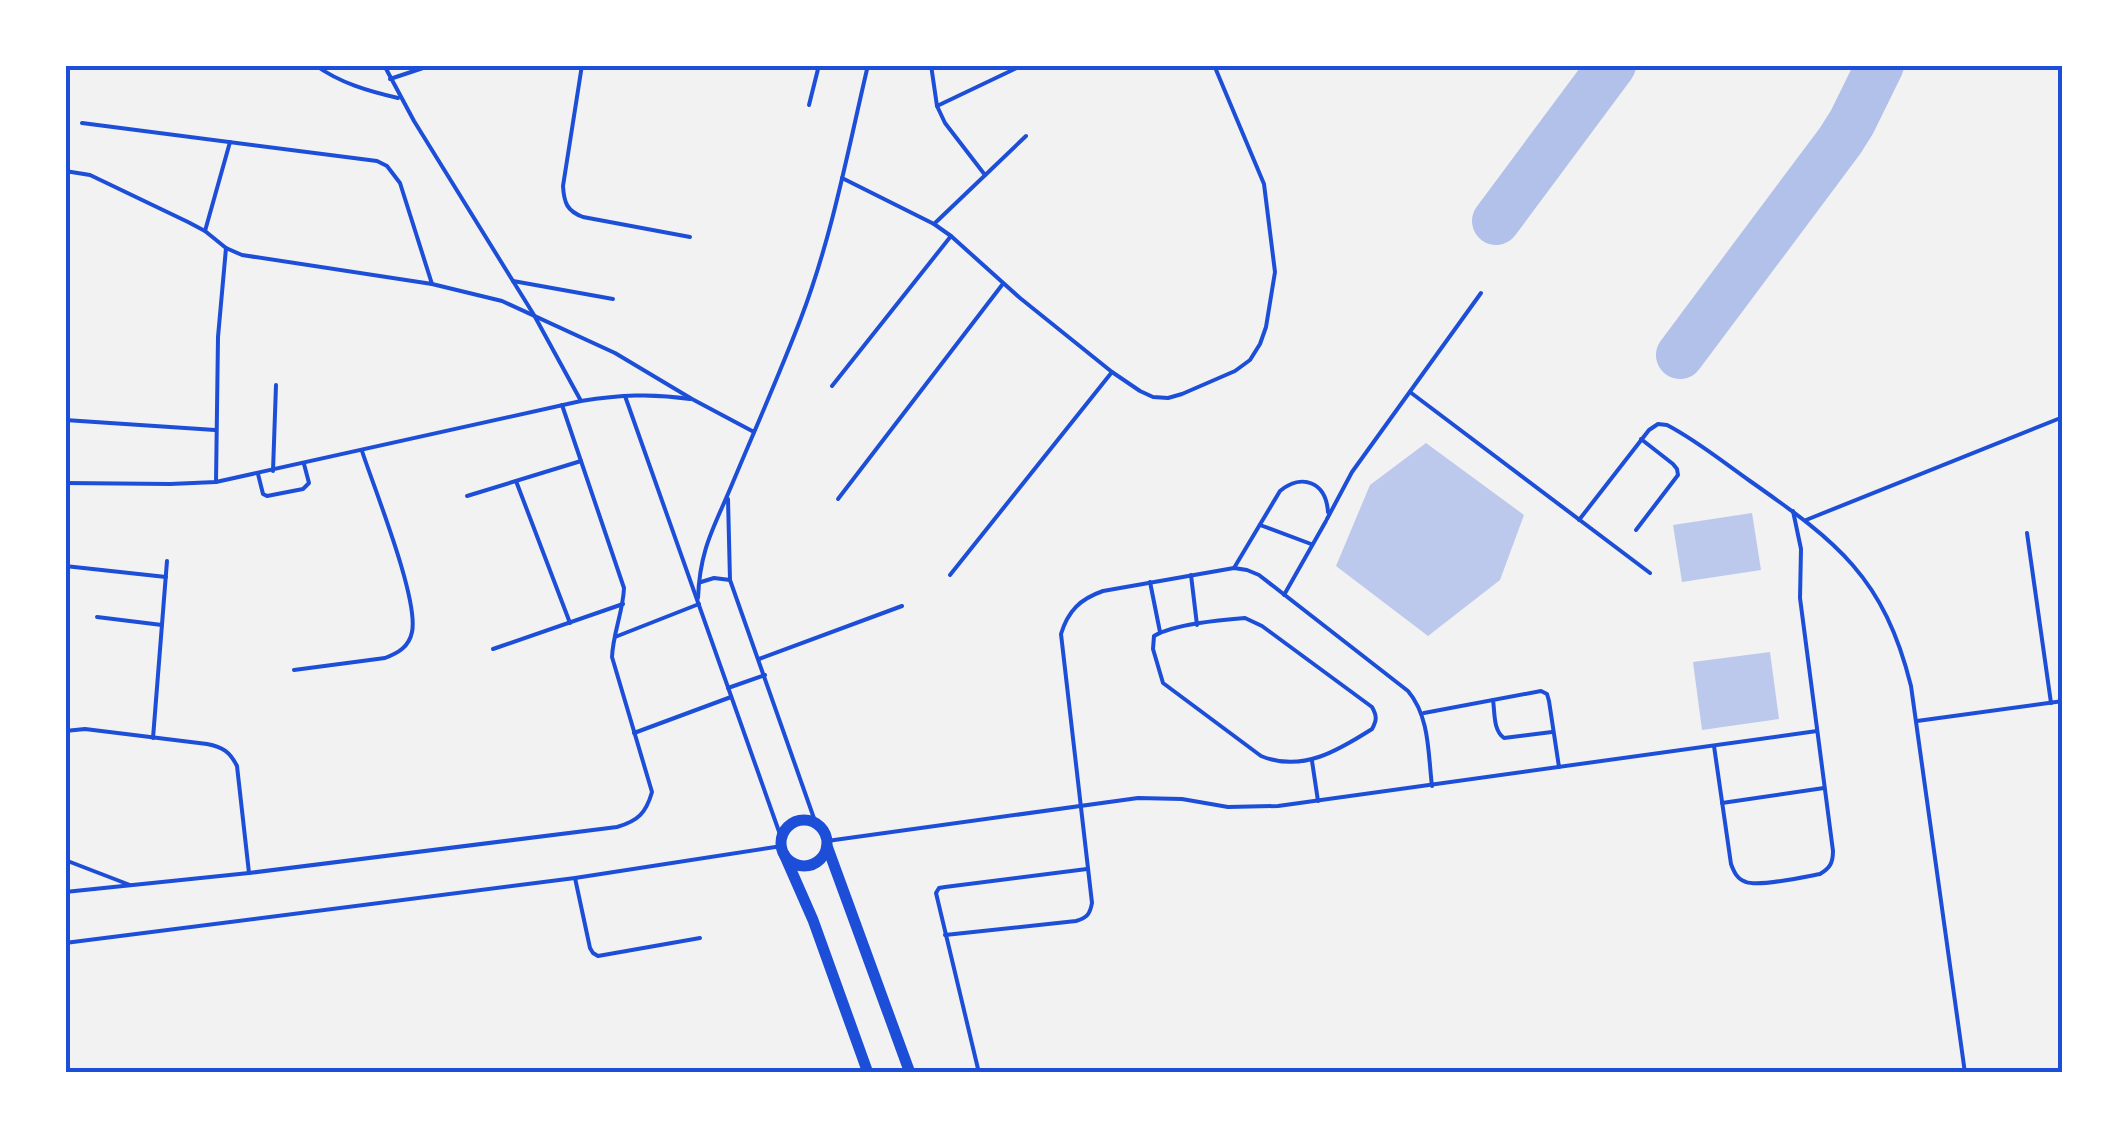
<svg xmlns="http://www.w3.org/2000/svg" width="2128" height="1138" viewBox="0 0 2128 1138" font-family="'Sofia Sans Condensed',sans-serif">
  <rect width="100%" height="100%" fill="#f2f2f2"/>
  <g fill="none" stroke-linecap="round" stroke-linejoin="round">
    <g stroke="#b2c1ea" stroke-width="48">
      <path d="M1496,221L1612,65"/>
      <path d="M1680,355L1840,141L1852,122L1880,65"/>
    </g>
  </g>
  <g fill="#bdc9ec">
    <path d="M1426,443L1524,515L1500,580L1428,636L1336,566L1370,485Z"/>
    <path d="M1752,513L1761,570L1682,582L1673,525Z"/>
    <path d="M1770,652L1779,719L1702,730L1693,662Z"/>
  </g>
  <g fill="none" stroke-linecap="round" stroke-linejoin="round">
    <g stroke="#1d4ed8" stroke-width="4">
      <path d="M315,65C340,83 368,91 398,98"/>
      <path d="M384,65L414,121L534,315L581,401"/>
      <path d="M582,65L563,186C564,203 567,211 583,217L690,237"/>
      <path d="M627,65L636,67L650,65"/>
      <path d="M931,65L937,106L945,123L985,175"/>
      <path d="M390,79L432,65"/>
      <path d="M809,105L819,65"/>
      <path d="M937,106L1023,65"/>
      <path d="M82,123L377,161L387,166L400,183L432,284"/>
      <path d="M65,171L90,175L188,222L205,231L226,248L242,255L432,284L502,301L615,353L692,399L754,432"/>
      <path d="M842,178L934,224L951,236L1020,298L1112,372L1140,391L1153,397L1168,398L1182,394L1235,371L1250,360L1260,344L1266,327L1275,272L1264,184L1214,65"/>
      <path d="M934,224L1026,136"/>
      <path d="M205,231L230,142"/>
      <path d="M513,281L613,299"/>
      <path d="M832,386L951,236"/>
      <path d="M1410,392L1650,573"/>
      <path d="M625,396L782,840"/>
      <path d="M65,420L215,430"/>
      <path d="M273,471L276,385"/>
      <path d="M258,474L263,494L267,496L303,489L309,483L304,464"/>
      <path d="M516,481L570,623"/>
      <path d="M216,482L218,337L226,248"/>
      <path d="M65,483L170,484L216,482L581,401C619,395 652,393 690,399"/>
      <path d="M467,496L581,461"/>
      <path d="M728,499L730,580L816,824"/>
      <path d="M838,499L1002,285"/>
      <path d="M1327,519L1352,472L1481,293"/>
      <path d="M1579,520L1649,430L1658,424L1667,425C1696,440 1723,462 1750,481C1837,542 1884,577 1911,686L1965,1073"/>
      <path d="M1806,520L2063,417"/>
      <path d="M1260,525L1311,544"/>
      <path d="M1636,530L1678,475L1677,469L1673,464L1641,439"/>
      <path d="M2027,533L2051,703"/>
      <path d="M65,566L166,577"/>
      <path d="M1234,568L1280,491C1302,473 1326,482 1328,512"/>
      <path d="M950,575L1112,372"/>
      <path d="M1191,575L1197,625"/>
      <path d="M701,582L714,578L730,580"/>
      <path d="M1150,582L1160,632"/>
      <path d="M1284,595L1326,521"/>
      <path d="M698,598C700,547 715,526 733,482C756,427 780,373 801,318C832,237 848,150 868,65"/>
      <path d="M97,617L162,625"/>
      <path d="M1245,618L1262,626L1372,707C1377,716 1377,720 1372,729C1339,750 1302,773 1261,756L1163,683L1153,649L1154,636C1174,624 1221,620 1245,618Z"/>
      <path d="M615,637L699,604"/>
      <path d="M493,649L623,604"/>
      <path d="M759,659L902,606"/>
      <path d="M294,670L385,658C398,653 409,647 412,632C419,599 374,488 362,451"/>
      <path d="M728,688L765,675"/>
      <path d="M1493,700C1495,713 1493,730 1504,738L1552,732"/>
      <path d="M1424,713L1541,691L1547,694L1549,701L1559,767"/>
      <path d="M1917,721L2063,701"/>
      <path d="M65,731L85,729L207,744C223,747 230,752 237,766L249,873"/>
      <path d="M634,733L731,697"/>
      <path d="M153,738L167,561"/>
      <path d="M1714,746L1731,864C1734,872 1737,879 1746,882C1759,887 1804,877 1820,874C1830,868 1833,863 1833,851L1800,598L1801,549L1793,511"/>
      <path d="M1312,761L1318,801"/>
      <path d="M1722,803L1824,788"/>
      <path d="M827,841L1138,798L1182,799L1228,807L1278,806L1817,731"/>
      <path d="M65,860L130,885"/>
      <path d="M575,878L590,948L593,953L598,956L700,938"/>
      <path d="M65,892L249,873L617,827C638,821 646,813 652,792L612,657C613,633 623,612 624,588L562,405"/>
      <path d="M945,935L1076,921C1087,918 1090,914 1092,903L1061,634C1068,611 1080,599 1103,591L1234,568L1247,570L1259,575L1408,691C1430,717 1428,754 1432,786"/>
      <path d="M65,943L575,878L782,846"/>
      <path d="M979,1073L936,893L939,888L945,887L1087,869"/>
    </g>
    <g stroke="#1d4ed8" stroke-width="11">
      <circle cx="804" cy="843" r="23"/>
      <path d="M827,846L910,1073"/>
      <path d="M784,854L813,920L868,1073"/>
    </g>
  </g>
  <rect width="2128" height="1138" fill="none" stroke="#ffffff" stroke-width="135"/>
  <rect x="68" y="68" width="1992" height="1002" fill="none" stroke="#1d4ed8" stroke-width="4"/>
</svg>
